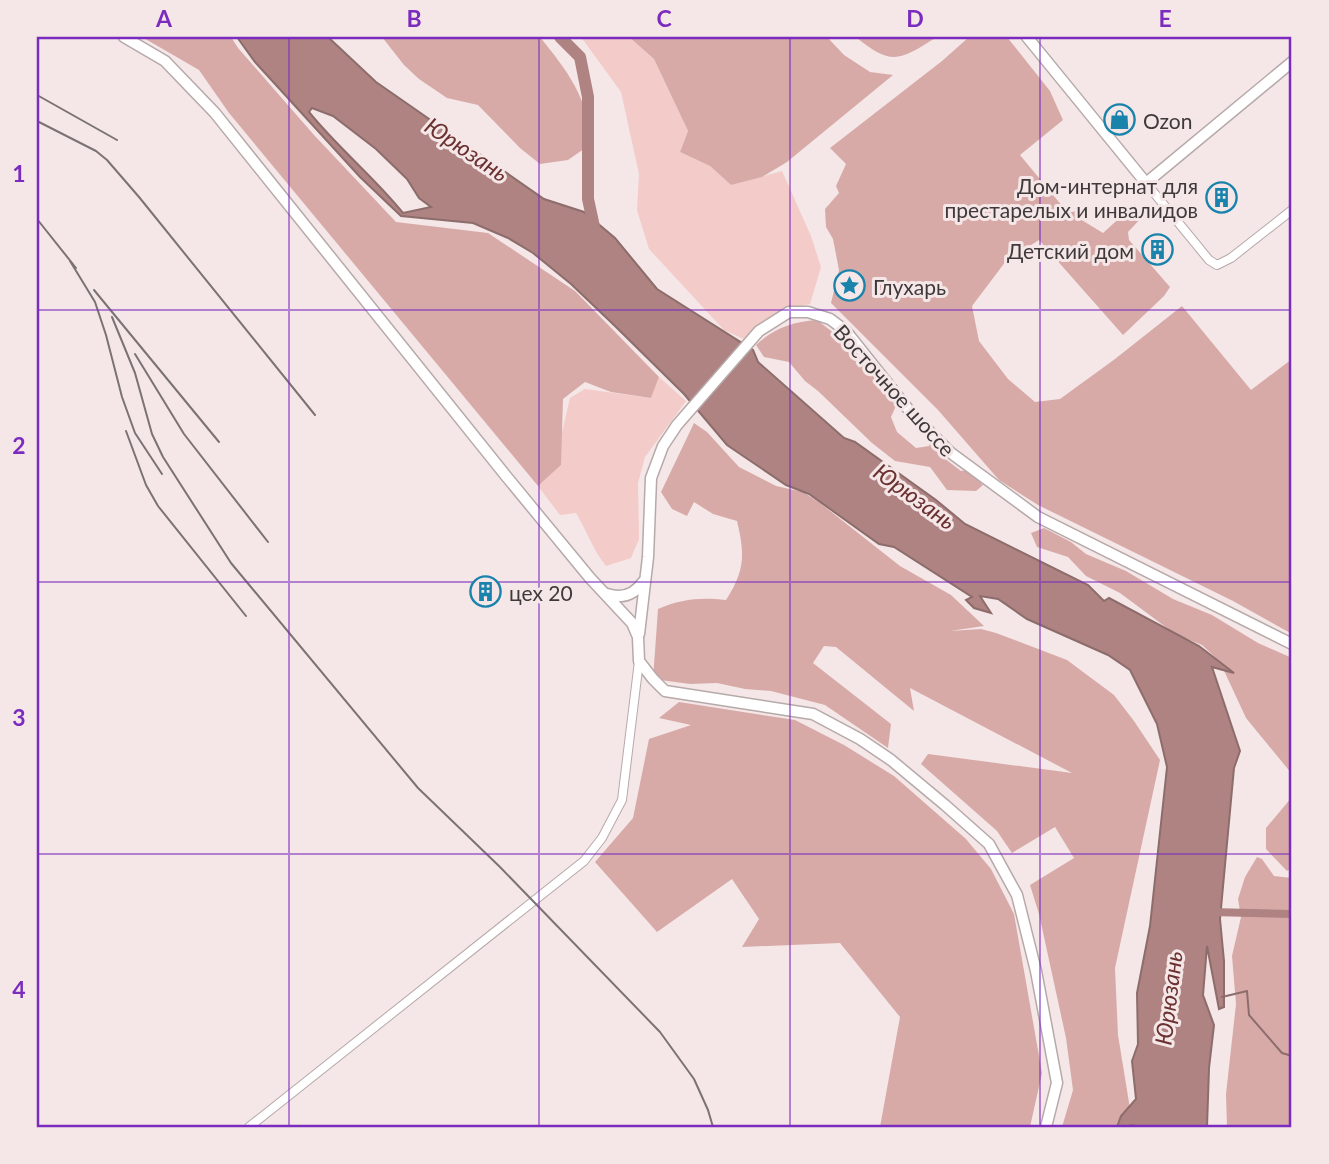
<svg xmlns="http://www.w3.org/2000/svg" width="1329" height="1164" viewBox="0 0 1329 1164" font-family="Lato,sans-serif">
  <rect width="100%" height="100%" fill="#f5e7e7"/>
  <g fill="#f3cbc9">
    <path d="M581,37H629L654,59L688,131L680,152L710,166L731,185L782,171L811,236L821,267L810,304L797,307L746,340L724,330L649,249L637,210L639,174L621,92Z"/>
    <path d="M659,377L686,401L645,457L638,483L639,539L631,558L606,566C593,550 587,531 576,513L560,515L538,486L561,465V437L570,398L585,389L651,398Z"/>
  </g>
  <g fill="#d7aaa8">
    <path d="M142,37H231L238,48L314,135L396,222L488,233L575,291L659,377L651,398L611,392L585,382L563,399L561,465L538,486L229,113L199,70Z"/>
    <path d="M382,37H540C568,72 588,97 591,144L568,160L540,164L520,148L478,105L447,98L419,79L404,65Z"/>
    <path d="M629,37H827L844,55L870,72L893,75L787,162L762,177L731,185L710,166L680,152L688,131L654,59Z"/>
    <path d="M856,37H937C900,60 892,67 856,37Z"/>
    <path d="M969,37H1007L1050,91L1063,120L1020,155L1068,213L1076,211L1080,219L1103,233L1135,204L1145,214L1128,232L1129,240L1170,287L1164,296L1123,335L1039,240L1006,261L972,306L979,341L1008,379L1035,402L1060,399L1115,359L1182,306L1251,390L1292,359V634L1233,601L1038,505L999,480L938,410L831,303L839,270L833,239L826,227L825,209L839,193L836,186L846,164L830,148L942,61Z"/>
    <path d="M817,320L835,334L900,397L891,417L897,432L916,448L929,446L933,436L943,445L944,458L961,471L967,470L983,485L976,491L947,490L930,467L895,461L872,443L818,391L805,381L789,362L764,357L756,345C774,328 792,322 817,320Z"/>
    <path d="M694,423L707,432L739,467L776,486L803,492L820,503L900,566L951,595L984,626L950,631L981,629L996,633L1067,660L1114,695L1134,721L1160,760L1115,968L1118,1035L1133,1127H1062L1073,1090L1066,1038L1039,914L1030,885L1074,858L1055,827L1012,853L997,831L921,764L928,754L1072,773L910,688L914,711L836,647L824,646L813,663L891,724L888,748L825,705L771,691L745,689L717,683L690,684L653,679L658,609C681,599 701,597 726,600C745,570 745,555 737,521L713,514L694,502L687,516L672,509L661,492Z"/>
    <path d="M1044,528L1071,542L1086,554L1126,571L1173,599L1212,615L1258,643L1292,658V774L1246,718L1220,662L1202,645L1175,634L1120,593L1086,576L1068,557L1037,547L1031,533Z"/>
    <path d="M679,702L795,720L844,745L894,776L966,839L991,869L1014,914L1042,1073L1030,1127H880L900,1017L840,943L742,947L759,919L732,879L657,932L595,862L633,818L649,739L691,725L659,718Z"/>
    <path d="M1292,797V868L1287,871L1266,849V828Z"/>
    <path d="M1257,857L1262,859L1274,876L1292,878V1127H1227L1226,1094L1236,1004L1232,956L1241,917L1238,899L1245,877Z"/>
  </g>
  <path fill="#ae8382" stroke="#8d6d6c" stroke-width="2" fill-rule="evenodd" d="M237,37H328L376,82L544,199L584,212L615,238L657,289L753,350L758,362L844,438L855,442L936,500L965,524L1088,585L1104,601L1109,598L1199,646L1234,673L1212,667L1240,751L1234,768L1220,919L1224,961V1007L1219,1009L1207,946L1203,995L1214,1025L1209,1068L1207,1127H1140L1131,1125L1128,1127H1117L1121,1116L1136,1099L1132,1061L1138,1044L1137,993L1150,926L1167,767L1157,724L1130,670L1108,655L1027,619L998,599L980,596L991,613L974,608L966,600L972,597L894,547L879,544L809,494L786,485L727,445L684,394L615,326L571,284L533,253L508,238L473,223L401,216L360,177L255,62ZM312,108L333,116L376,149L407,179L419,198L431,207L403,213C374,177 338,148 309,112Z"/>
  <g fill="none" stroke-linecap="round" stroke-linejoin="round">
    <path stroke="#8d6d6c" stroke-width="2" d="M1222,997L1247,991L1249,1015L1282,1053L1292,1056"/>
    <path stroke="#ae8382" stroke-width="8" d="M1211,912L1292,914"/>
    <path stroke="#ae8382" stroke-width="12" d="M560,37L580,57L588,97V199L596,236"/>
    <defs>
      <g id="street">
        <path d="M1146,183L1209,260L1217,265L1231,258L1292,210"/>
        <path d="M249,1127L584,861L602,838L622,800L639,661"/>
      </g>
      <g id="secondary">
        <path d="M124,37L165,61L215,113L506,476L590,578L632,623L638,637L639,661L653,679L665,691L813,714L860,739L891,760L945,805L989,844L1017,895L1036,971L1057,1083L1046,1127"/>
        <path d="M1027,37L1146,183L1292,62"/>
        <path d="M607,594C622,599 634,595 643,582"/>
        <path d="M639,634L648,557L651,478L663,446L677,425L759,331L789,312H808L830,319L846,331L912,414L951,453L1038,517L1292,644"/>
      </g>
    </defs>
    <use href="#street" stroke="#b6a9a9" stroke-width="10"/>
    <use href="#secondary" stroke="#b6a9a9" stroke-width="13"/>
    <use href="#street" stroke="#fff" stroke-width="8"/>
    <use href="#secondary" stroke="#fff" stroke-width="10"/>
    <g stroke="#7b7373" stroke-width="2">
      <path d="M37,95L117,140"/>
      <path d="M37,121L96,151L107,160L139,197L315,415"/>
      <path d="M37,219L76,268"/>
      <path d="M70,261L95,302L106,335L122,397L135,433L162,474"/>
      <path d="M94,290L219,442"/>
      <path d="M112,317L135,373L152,434L163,457L231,563L418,788L500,867L660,1032L694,1079L708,1110L713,1127"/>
      <path d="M135,354L184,434L268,542"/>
      <path d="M126,431L146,485L158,506L246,616"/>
    </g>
  </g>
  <path fill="none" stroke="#7b2cbf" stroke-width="2" stroke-opacity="0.55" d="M289,37V1127M539,37V1127M790,37V1127M1040,37V1127M37,310H1292M37,582H1292M37,854H1292"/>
  <defs>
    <symbol id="shop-ring" viewBox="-11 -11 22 22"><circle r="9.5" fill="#f5e7e7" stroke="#1a83ac" stroke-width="1.5"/><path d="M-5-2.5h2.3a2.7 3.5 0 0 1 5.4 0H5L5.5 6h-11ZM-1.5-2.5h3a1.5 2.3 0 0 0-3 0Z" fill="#1a83ac"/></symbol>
    <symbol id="building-ring" viewBox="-11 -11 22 22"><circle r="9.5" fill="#f5e7e7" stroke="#1a83ac" stroke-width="1.5"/><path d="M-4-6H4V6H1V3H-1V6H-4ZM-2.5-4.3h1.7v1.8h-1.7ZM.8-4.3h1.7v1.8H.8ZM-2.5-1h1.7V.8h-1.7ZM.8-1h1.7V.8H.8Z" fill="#1a83ac"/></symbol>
    <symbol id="sight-ring" viewBox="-11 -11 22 22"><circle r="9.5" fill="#f5e7e7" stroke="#1a83ac" stroke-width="1.5"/><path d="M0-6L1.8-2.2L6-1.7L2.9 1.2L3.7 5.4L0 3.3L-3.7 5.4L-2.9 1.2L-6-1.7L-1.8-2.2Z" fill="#1a83ac"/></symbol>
  </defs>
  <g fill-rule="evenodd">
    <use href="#shop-ring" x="1102" y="102" width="35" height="35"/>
    <use href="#building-ring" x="1204" y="180" width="35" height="35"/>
    <use href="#building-ring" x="1140" y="232" width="35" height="35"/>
    <use href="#sight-ring" x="832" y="268" width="35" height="35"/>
    <use href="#building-ring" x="468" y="574" width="35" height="35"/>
  </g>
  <g text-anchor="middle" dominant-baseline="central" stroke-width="6" stroke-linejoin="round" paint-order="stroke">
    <g font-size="21" fill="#3f3939" stroke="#f5e7e7" text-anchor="start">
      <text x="1143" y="120">Ozon</text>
      <text x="1198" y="185" text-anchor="end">Дом-интернат для<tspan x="1198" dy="24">престарелых и инвалидов</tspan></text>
      <text x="1134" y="250" text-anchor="end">Детский дом</text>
      <text x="873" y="286">Глухарь</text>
      <text x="509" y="592">цех 20</text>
    </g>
    <g font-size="21" fill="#3f3939" stroke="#f5e7e7">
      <text transform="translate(895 390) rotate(48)">Восточное шоссе</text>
    </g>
    <g font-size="23" font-style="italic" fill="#6b3131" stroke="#f5e7e7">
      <text transform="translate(467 149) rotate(34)">Юрюзань</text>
      <text transform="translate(915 496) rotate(36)">Юрюзань</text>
      <text transform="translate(1168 998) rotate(-83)">Юрюзань</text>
    </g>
  </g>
  <rect width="1329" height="1164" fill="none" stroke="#f5e7e7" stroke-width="77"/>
  <rect x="38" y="38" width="1252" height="1088" fill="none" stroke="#7b2cbf" stroke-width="2.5"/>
  <g font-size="23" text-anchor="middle" font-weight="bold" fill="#7b2cbf">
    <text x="164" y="27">A</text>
    <text x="414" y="27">B</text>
    <text x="664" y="27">C</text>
    <text x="915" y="27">D</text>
    <text x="1165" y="27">E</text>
    <text x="19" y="182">1</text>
    <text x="19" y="454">2</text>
    <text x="19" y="726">3</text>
    <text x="19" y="998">4</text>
  </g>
</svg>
